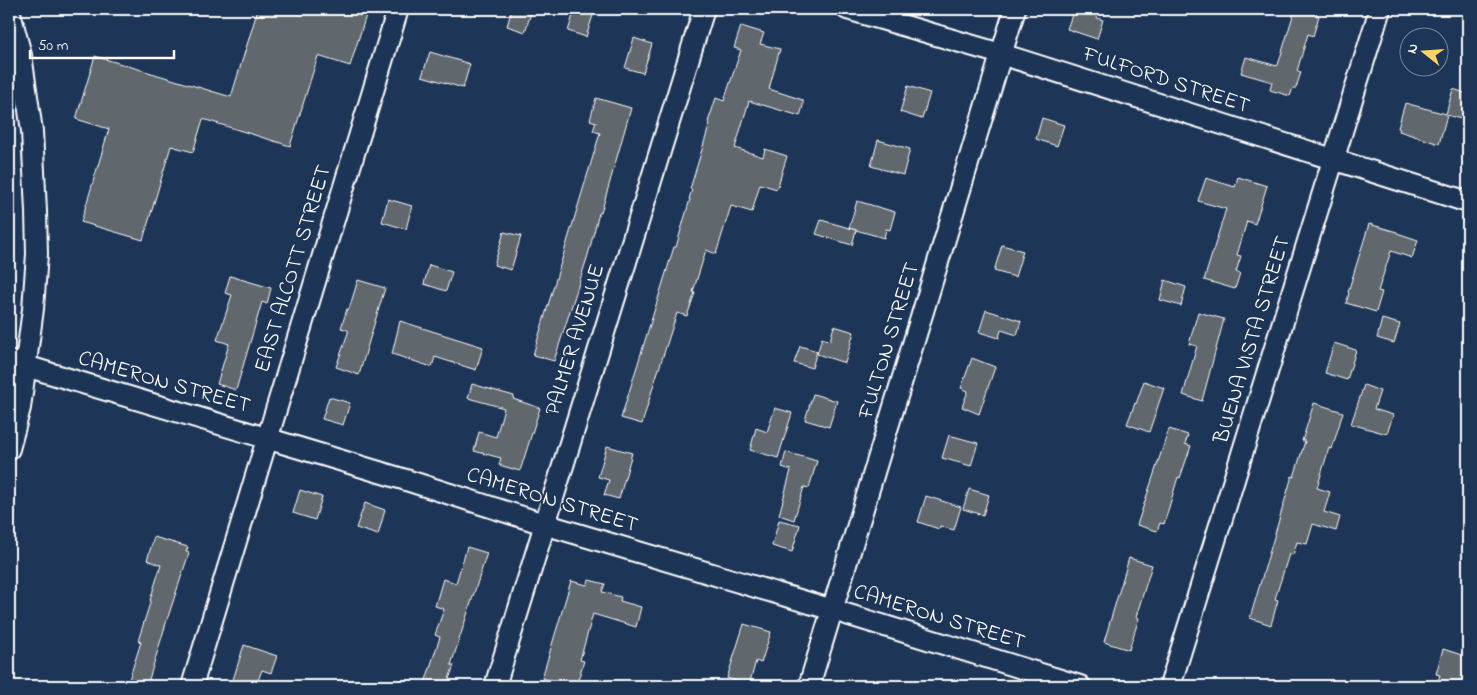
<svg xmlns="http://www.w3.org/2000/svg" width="1477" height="695" viewBox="0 0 1477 695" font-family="'Indie Flower',sans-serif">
  <rect width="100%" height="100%" fill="#1d3557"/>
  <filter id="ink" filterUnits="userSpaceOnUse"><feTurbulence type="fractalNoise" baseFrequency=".02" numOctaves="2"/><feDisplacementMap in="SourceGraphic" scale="10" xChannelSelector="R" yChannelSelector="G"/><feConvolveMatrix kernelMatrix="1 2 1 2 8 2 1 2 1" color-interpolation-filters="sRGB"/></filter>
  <g filter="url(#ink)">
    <g fill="#61676d" stroke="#fff">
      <path d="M258,9H368L350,66L318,56L290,146L203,119L193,152L171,146L143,240L81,222L109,129L76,119L95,56L231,97Z"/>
      <path d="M512,9L531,13L525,32L507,26Z"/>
      <path d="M575,9H595L586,37L568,31Z"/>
      <path d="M1074,9H1100L1097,18L1103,20L1097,39L1067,29Z"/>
      <path d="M1295,9H1318L1316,15L1319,16L1313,36L1308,34L1297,71L1301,72L1296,88H1293L1290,96L1270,90L1272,82L1241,73L1246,57L1277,66L1278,65Z"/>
      <path d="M741,26L764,33L760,44L780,49L769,89L803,100V106L800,116L749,101L735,148L763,157L765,149L787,156L777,189L760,184L752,212L731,206L716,254L706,250L693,292L695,293L687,316L677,313L653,387L642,424L621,418L674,247H676L690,199H689L692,190L690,189L710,123L708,122L716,98L724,101L741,50L734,48Z"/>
      <path d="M634,38L652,44L643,73L625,68Z"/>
      <path d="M430,52L470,64L463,88L422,76Z"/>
      <path d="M908,86L930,93L922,119L900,112Z"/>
      <path d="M1453,89L1468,94V107L1464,120L1447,115L1439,144L1399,131L1400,129L1398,128L1405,103L1446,114Z"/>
      <path d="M596,98L631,108L601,213H599L588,255L554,361L533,355L600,133L593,131L596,122L590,120Z"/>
      <path d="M1042,118L1064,125L1057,146L1036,139Z"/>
      <path d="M878,140L910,149L903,175L871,166Z"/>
      <path d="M1238,177L1267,186L1255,224L1247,221L1237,255L1241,256L1236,272L1240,273L1235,289L1204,280L1226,209L1198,201L1206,178L1235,187Z"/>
      <path d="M388,199L412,206L406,229L382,222Z"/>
      <path d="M857,201L895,212L890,230L886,229L884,238L849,228Z"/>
      <path d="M821,220L856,230L852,245L816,234Z"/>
      <path d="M1369,224L1397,232V233L1418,240L1412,258L1391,251L1378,291L1382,292L1376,312L1346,303L1349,293L1348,292Z"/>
      <path d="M504,232L521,236L511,270L494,265Z"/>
      <path d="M1002,245L1023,251L1015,277L994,271Z"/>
      <path d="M429,265L452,272L446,291L424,284Z"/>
      <path d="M230,276L271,288L267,304L262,302L236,390L217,384L229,344L217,340L232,295L225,293Z"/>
      <path d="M358,280L385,288L359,375L336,367L348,333V330L341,328L347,309H349Z"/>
      <path d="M1165,280L1186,287L1181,306L1160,300Z"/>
      <path d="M986,310L1021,321L1017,335L1001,330L999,338L979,332Z"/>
      <path d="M1198,312L1224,319L1202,401L1183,395L1197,346L1189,344Z"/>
      <path d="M1382,319L1400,324L1394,343L1377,338Z"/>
      <path d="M400,321L483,347L476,370L435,357L432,367L392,354Z"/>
      <path d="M834,326L854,332L845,363L817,354L822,338L830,341Z"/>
      <path d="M1334,343L1356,350L1347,380L1325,373Z"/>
      <path d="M800,346L817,351L812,368L794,363Z"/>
      <path d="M972,358L995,367L979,414L962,407L968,391L961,388Z"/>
      <path d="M1144,381L1164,388L1149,432L1127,424L1135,403L1136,404Z"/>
      <path d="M472,384L514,396L513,399L540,408L520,471L499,465L501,458L474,451L479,432L496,437L504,408L468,398Z"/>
      <path d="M1364,385L1380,391L1374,409L1393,415L1387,434L1351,424Z"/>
      <path d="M813,394L837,401L829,427L805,420Z"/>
      <path d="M329,397L350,403L343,425L322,419Z"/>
      <path d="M1314,403L1343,412L1332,449L1329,448L1317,488L1330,492L1324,512L1340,517L1336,531L1313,524L1307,544L1297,542L1293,555L1289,554L1275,599L1278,600L1271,625L1250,618L1292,476L1294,477L1305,441H1302Z"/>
      <path d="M775,408L792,413L778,458L750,450L756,428L767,432Z"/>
      <path d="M1169,429L1188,435L1185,444L1191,446L1180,478L1178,477L1164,524L1160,523L1157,531L1137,525Z"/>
      <path d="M949,435L978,443L971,466L942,458Z"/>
      <path d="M607,446L632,453L619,499L604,495L609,480L598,477Z"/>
      <path d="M786,452L817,461L809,488L804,487L794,520L779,515L791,470L782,467Z"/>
      <path d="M969,489L989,495L983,515L963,509Z"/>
      <path d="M300,490L322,497L315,520L293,513Z"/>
      <path d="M926,496L961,507L954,530L940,526L939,529L918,522Z"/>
      <path d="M365,503L385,510L378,535L356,528Z"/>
      <path d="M779,520L800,525L792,552L772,546Z"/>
      <path d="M154,537L188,547L186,552L189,553L167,620L147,686H127L141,642L138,641L151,600H150L161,565L147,560Z"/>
      <path d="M467,547L487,553L451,665H454L448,682H447L446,686H435L425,683L440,637L435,635L444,609L435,606L443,579L456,583Z"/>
      <path d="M1129,558L1152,565L1136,617L1139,618L1129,650L1104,642Z"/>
      <path d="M589,580L605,584L602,592L621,597L620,601L641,607L636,627L593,614L580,660L584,661L576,686H570L542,678L571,581L587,585Z"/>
      <path d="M744,624L771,632L761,663L756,661L749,685L727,678Z"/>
      <path d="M244,645L277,656L271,673L262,670L256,686H231Z"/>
      <path d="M1443,649L1468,657V684L1460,681L1458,686H1436L1440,675L1436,674Z"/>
    </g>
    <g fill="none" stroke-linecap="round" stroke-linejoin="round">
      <defs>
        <g id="minor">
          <path d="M847,9L1001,54L1468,202"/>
          <path d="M9,361L406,480L544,524L833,610L1080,686"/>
          <path d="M9,449L20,408L33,309L37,254L36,211L32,131L21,55L9,9"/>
          <path d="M192,686L398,9"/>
          <path d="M495,686L704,9"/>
          <path d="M809,686L1015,9"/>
          <path d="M1170,686L1380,9"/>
        </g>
      </defs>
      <use href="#minor" stroke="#fff" stroke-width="24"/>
      <use href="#minor" stroke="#1d3557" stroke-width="20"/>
    </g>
  </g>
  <g text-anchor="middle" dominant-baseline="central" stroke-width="4" stroke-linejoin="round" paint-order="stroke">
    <g font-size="22" fill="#fff" stroke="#1d3557">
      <text transform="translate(1166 81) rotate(18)">FULFORD STREET</text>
      <text transform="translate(294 269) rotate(-73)">EAST ALCOTT STREET</text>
      <text transform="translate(576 340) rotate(-73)">PALMER AVENUE</text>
      <text transform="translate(1253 340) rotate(-73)">BUENA VISTA STREET</text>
      <text transform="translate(890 341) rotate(-73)">FULTON STREET</text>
      <text transform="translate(164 383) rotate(16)">CAMERON STREET</text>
      <text transform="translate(552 501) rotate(17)">CAMERON STREET</text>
      <text transform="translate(939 618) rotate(17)">CAMERON STREET</text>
    </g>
  </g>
  <rect width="1477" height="695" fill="none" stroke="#1d3557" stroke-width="30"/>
  <rect x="15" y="15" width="1447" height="665" fill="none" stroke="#fff" stroke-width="2" filter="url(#ink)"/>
  <g transform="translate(1424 52) rotate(287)"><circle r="24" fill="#1d3557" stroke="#77869a"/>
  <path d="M0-4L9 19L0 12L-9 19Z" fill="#ffd166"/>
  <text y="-8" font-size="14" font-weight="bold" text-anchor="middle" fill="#ffffff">N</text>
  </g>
  <path d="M30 50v8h144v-8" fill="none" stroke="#ffffff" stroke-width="2.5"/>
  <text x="38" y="50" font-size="15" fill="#ffffff" stroke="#1d3557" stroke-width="4" paint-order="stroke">50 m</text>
</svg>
